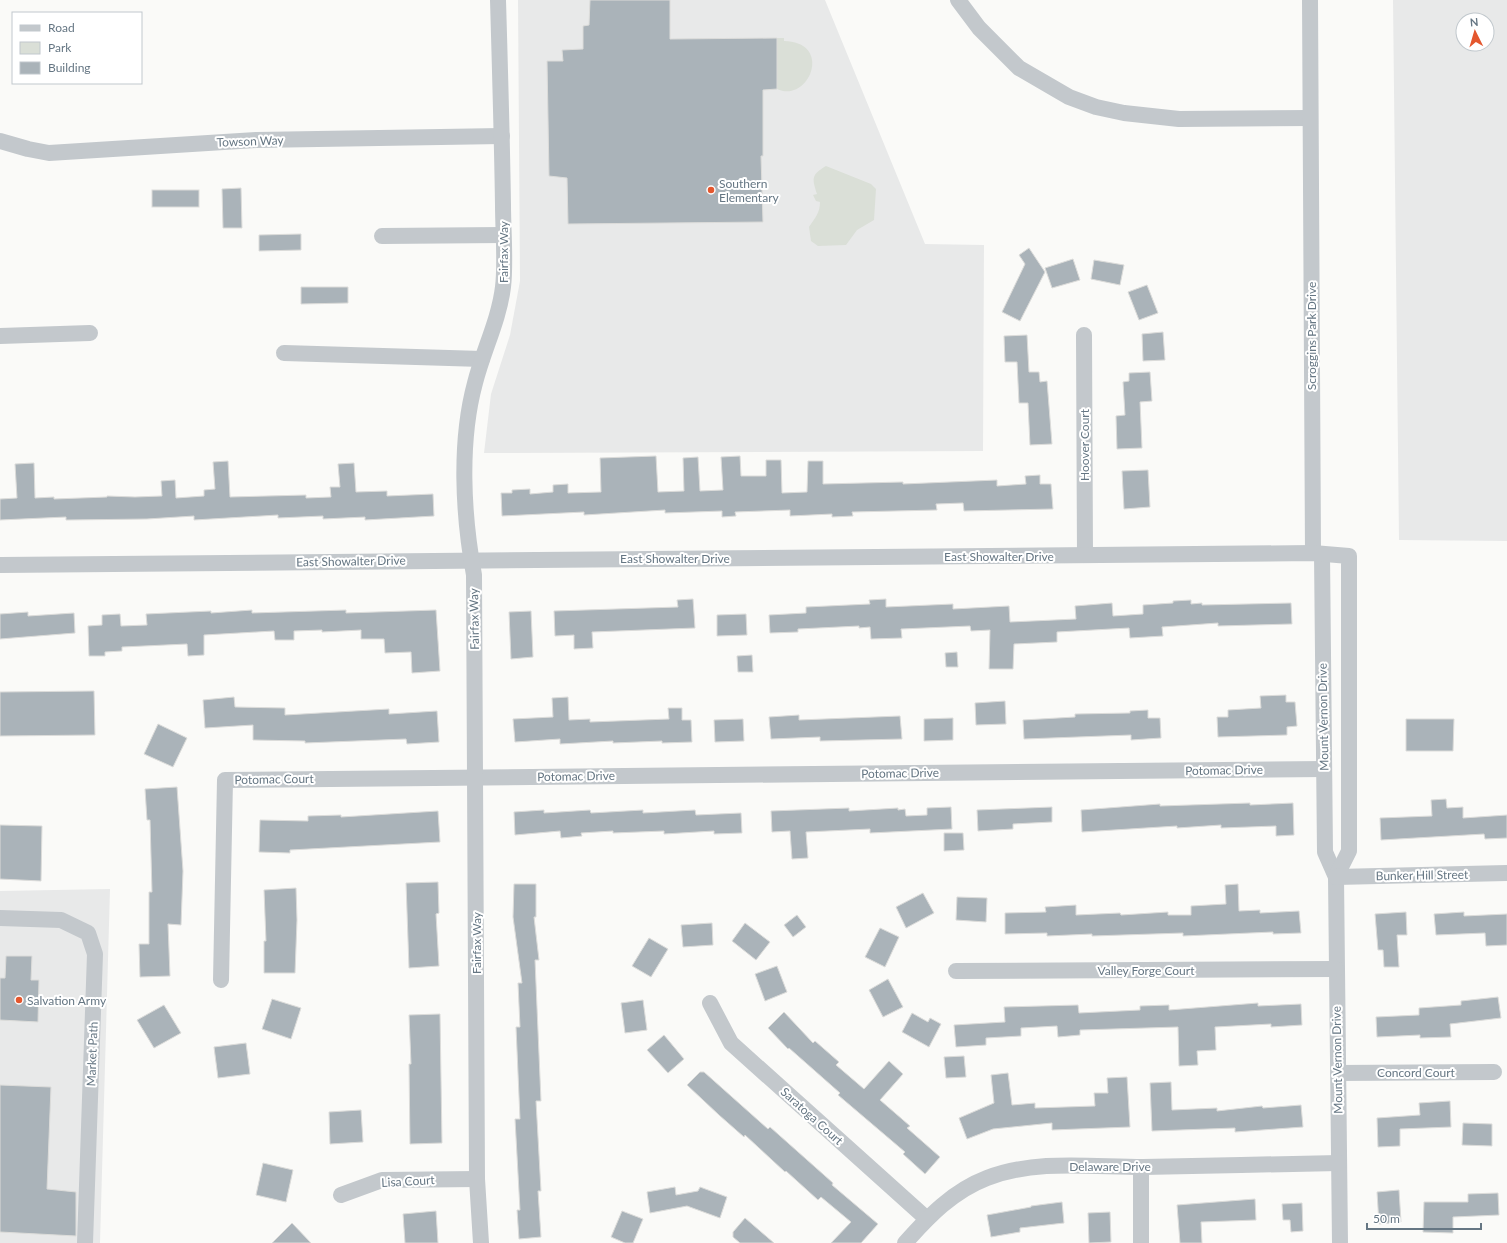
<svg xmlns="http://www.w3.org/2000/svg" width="1507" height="1243" viewBox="0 0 1507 1243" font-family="Lato,sans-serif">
  <rect width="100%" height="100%" fill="#fafaf8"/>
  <g fill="#e8e9e9" fill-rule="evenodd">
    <path d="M518,0H825L925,244L984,245L983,451L484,453L491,394L510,335L520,281Z"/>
    <path d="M1393,0H1507V541L1399,540ZM1463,20H1487V44H1463Z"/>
    <path d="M110,889L100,1243H0V891Z"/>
  </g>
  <g fill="#dadfd7">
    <path d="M777,38H784V41C834,42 809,104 777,89Z"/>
    <path d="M826,166L871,184L876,189L874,220L857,230L846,245L818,246L811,241L809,227C815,218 820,213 820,202L816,201L813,195L817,194C812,178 811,175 826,166Z"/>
  </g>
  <g fill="#aab3b9" stroke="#dcdcda">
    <path d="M590,0H670V39L777,38V89L763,90V156H761L763,222L568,224L567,178L549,176L547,61H563L562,50L583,49V26L589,25Z"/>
    <path d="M241,188L242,228H223L222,189Z"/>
    <rect x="152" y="190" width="47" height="17"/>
    <path d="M301,234V250L259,251V235Z"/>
    <path d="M1029,248L1045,272L1020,321L1002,312L1025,264L1019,255Z"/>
    <path d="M1073,259L1080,280L1052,288L1045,268Z"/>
    <path d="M1094,260L1124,265L1120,285L1091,279Z"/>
    <path d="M1147,285L1158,313L1139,320L1128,292Z"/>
    <path d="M301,287H348V303L301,304Z"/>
    <path d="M1163,332L1165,360L1143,361L1142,334Z"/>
    <path d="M1027,335L1029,372H1039L1040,382L1047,381L1052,444L1030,445L1028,403H1019L1017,362H1005L1004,336Z"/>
    <path d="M1150,372L1152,401L1140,402L1142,448L1117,449L1116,416L1125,415L1123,382L1129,381V373Z"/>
    <path d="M656,456L658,492L684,491L683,458L698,457L700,491L723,490L721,457L740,456L741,476H766V460H781L782,493L807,492L808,461H823V484L903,482V484L997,480V486L1026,484L1025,476L1040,475V484H1051L1053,509L964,511L963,503L936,504L937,510L852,512L853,516L832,517V514L790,516V510L735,512L736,516L722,517V511L665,513V510L584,515V512L502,516L501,493H512V490L530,489V494L553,492V485L568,484V493L601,492L600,458Z"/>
    <path d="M228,461L230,497L306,495V498L331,497L330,487H340L338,464L354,463L356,492L387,491V496L433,494L434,516L365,520V517L323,519V516L278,518V515L194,520V516L147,519L66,520V517L0,520V499L17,498L15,464L34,463L35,498L54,497V499L107,497V496L135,497L162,496L161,481L175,480L176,498L204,496V490L215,489L213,462Z"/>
    <path d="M1148,470L1150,507L1124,509L1122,471Z"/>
    <path d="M693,599L695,628L592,632L593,648L574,649V635L555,636L554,611L678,607L677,600Z"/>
    <path d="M886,599V607L953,604V609L1009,606L1010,622L1076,619L1075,606L1112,603L1113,616L1143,614V605L1173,603V601L1191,600V604L1202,603V605L1291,603L1292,624L1218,626V623L1162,627L1163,636L1130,638L1129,628L1057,632V642L1014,644L1013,669H989L990,630L971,631L970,626L901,629L902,638L871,639L870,627L859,628V626L798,629V632L770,633L769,615L806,613V607L870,604L869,600Z"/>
    <path d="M252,610V613L346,610V613L436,610L440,671L412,673L411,652L385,653L384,639H361V630L322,632V630L294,631V640H275L274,631L204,635V655L188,656L187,644L122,647V651L105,652V656H89L88,626L102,625V615L120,614L121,626L147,625L146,614L211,611V613Z"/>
    <path d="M531,611L533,657L511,659L509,612Z"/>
    <path d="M28,612V616L74,613L75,633L0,639V614Z"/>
    <path d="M746,614L747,635L717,636V615Z"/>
    <path d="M957,652L958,667H946L945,653Z"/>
    <path d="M752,655L753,672H738L737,656Z"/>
    <path d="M94,691L95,735L0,736V692Z"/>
    <path d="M1286,695V702H1295L1297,726L1287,727V735L1218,737L1217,717H1228V710L1261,708L1260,696Z"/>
    <path d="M234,697L235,707L285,708V715L389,709V714L437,711L439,742L407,744L406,739L305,743V741L253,740V725L205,728L203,700Z"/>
    <path d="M568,697L569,720L590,719V722L669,719L668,708H682V720H691L692,742L662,743V741L613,743V741L560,744V739L515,742L513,719L553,717L552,698Z"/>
    <path d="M1005,701L1006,724L976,725L975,703Z"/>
    <path d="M1148,710V718H1160L1161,738L1131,740V735L1024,739L1023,720L1075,717V714L1130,713V711Z"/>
    <path d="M799,715V720L900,716L902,739L820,741V737L771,739L769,717Z"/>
    <path d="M953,718V740L924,741V719Z"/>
    <path d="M743,719L744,741L715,742L714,720Z"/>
    <path d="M1406,719H1454L1453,751H1406Z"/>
    <path d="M158,724L187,738L173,767L144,754Z"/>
    <path d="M177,787L183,871L181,925L168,924L170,976L140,977L139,944H149V892H152L150,820H147L145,789Z"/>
    <path d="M1446,799L1447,808L1463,807V818L1507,815V838L1485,839L1484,834L1381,840L1380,818L1432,816L1431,800Z"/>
    <path d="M1250,803V805L1293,803L1294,835L1276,836V826L1221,828V825L1177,828V826L1082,832L1081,810L1160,804V806Z"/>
    <path d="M951,807L952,829L870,833V829L806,832L808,858L792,859L790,831L772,832L771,811L849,808V811L898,808V810L905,809L906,816L927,815V808Z"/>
    <path d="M1052,807V822L1013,824V829L978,831L977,810Z"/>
    <path d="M544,810V813L590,810L591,813L643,810V813L695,810L696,815L741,813L742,833L714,834V831L664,834V831L613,833V831L581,833L582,836L561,838L560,831L515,835L514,812Z"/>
    <path d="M438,811L440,842L290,850V853L259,852L260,820L308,821V816L341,815V817Z"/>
    <path d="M0,825L42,826L41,881L0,879Z"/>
    <path d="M944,833H963L964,850L944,851Z"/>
    <path d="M438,882L439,913L436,914L439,966L409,968L406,883Z"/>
    <path d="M514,884H536V917H534L539,960H535L541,1101H536L541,1191H538L541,1237L519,1239L517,1210H520L515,1119H520L516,1027H520L518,983H522L513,917Z"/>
    <path d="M1238,884L1239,911L1260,910V913L1299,911L1301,933L1273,934V932L1183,936V933L1092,936V934L1047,936V933L1005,934V913L1046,912L1045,907L1076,905V915L1120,913L1121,915L1168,912V915H1191V906L1226,904L1225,885Z"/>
    <path d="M296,888L297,920L295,973H264V941H266L264,890Z"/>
    <path d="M923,893L934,913L906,928L896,907Z"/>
    <path d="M957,897L987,898L986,922L956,920Z"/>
    <path d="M1406,912L1407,935H1397L1399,967H1384L1383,950H1378L1375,914Z"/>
    <path d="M1464,912V916L1507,914V945L1486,946L1485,933L1436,935L1434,914Z"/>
    <path d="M797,915L806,927L793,937L784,925Z"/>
    <path d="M712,923L713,945L683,947L681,925Z"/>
    <path d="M745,923L770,942L756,960L732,941Z"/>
    <path d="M880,928L899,937L885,967L865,957Z"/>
    <path d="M649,938L668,949L651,977L632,966Z"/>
    <path d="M6,956H32L31,980H39L38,1022L0,1020V978H5Z"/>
    <path d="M777,966L787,992L765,1001L755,974Z"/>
    <path d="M888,979L903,1007L883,1017L869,990Z"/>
    <path d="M1498,997L1501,1018L1450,1024L1451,1037L1420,1038V1035L1377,1037L1376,1017L1419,1015V1008L1461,1005V1001Z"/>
    <path d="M272,999L301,1008L291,1039L262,1029Z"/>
    <path d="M643,1000L647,1030L625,1033L621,1003Z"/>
    <path d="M1258,1003V1006L1301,1004L1302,1025L1271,1027V1024L1215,1027L1216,1050L1197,1051L1198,1065L1179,1066L1178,1027L1080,1030V1035L1058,1037L1057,1026L1021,1028V1036L986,1038V1045L956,1047L954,1025L1005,1022L1004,1007L1078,1005L1079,1013L1140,1010V1006L1169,1005V1010Z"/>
    <path d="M164,1005L181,1033L154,1048L137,1020Z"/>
    <path d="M784,1012L813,1043L815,1041L839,1062L836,1065L864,1089L889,1061L903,1074L880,1100L910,1126L907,1128L940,1157L925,1174L903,1154L905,1152L838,1095L840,1093L789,1048L788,1049L768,1028Z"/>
    <path d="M912,1013L928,1022L930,1018L941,1024L929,1047L902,1032Z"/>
    <path d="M440,1014L442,1143L410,1144L409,1064H411L409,1015Z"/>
    <path d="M664,1035L684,1059L668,1073L647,1050Z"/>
    <path d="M246,1043L250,1074L218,1078L214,1047Z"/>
    <path d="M964,1056L966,1077L946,1078L944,1057Z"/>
    <path d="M700,1072H704L768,1129L770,1127L833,1183L832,1185L878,1224L861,1243H831L851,1222L821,1197L818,1200L786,1171L785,1172L745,1135L744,1137L719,1115L687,1085Z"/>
    <path d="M1008,1073L1012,1105L1035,1103V1108L1095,1106L1094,1093H1108L1107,1078L1127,1077L1130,1127L1052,1130V1123L993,1129L967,1139L959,1118L994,1103L991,1075Z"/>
    <path d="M1171,1082L1172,1110L1217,1108V1111L1262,1106L1263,1108L1301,1105L1303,1127L1235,1132V1128L1152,1131L1150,1083Z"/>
    <path d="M0,1085L51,1087L47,1189L76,1192V1236L0,1232Z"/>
    <path d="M1450,1101L1451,1127L1400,1129V1146L1378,1147L1377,1118L1420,1115L1419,1103Z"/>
    <path d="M361,1110L363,1142L330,1144L329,1112Z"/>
    <path d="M1463,1123L1492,1124V1146L1462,1145Z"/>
    <path d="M263,1163L293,1170L286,1202L256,1195Z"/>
    <path d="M675,1187L676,1195L698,1191L700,1187L727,1197L720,1218L687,1206L650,1213L647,1192Z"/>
    <path d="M1399,1190L1401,1222L1379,1224L1377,1192Z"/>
    <path d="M1498,1193L1499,1215L1453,1217V1233L1423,1232L1424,1202H1468V1194Z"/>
    <path d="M1255,1199L1256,1220L1201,1222L1202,1243H1180L1177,1205Z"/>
    <path d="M1062,1202L1064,1223L1020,1228V1232L991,1237L987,1215L1031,1207V1206Z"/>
    <path d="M1302,1203L1303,1231L1291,1232L1290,1220H1283L1282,1204Z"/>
    <path d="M436,1211L438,1243H405L403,1214Z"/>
    <path d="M622,1211L643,1219L633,1243H625L611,1237Z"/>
    <path d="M1110,1212L1111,1242L1089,1243L1088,1213Z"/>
    <path d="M745,1218L774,1243H740L733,1237V1232Z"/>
    <path d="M292,1223L311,1243H272Z"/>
  </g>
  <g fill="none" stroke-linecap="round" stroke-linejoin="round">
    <g stroke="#c3c8cc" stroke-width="16">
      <path d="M958,0L979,28L1019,68L1069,97L1096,107L1124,113L1179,119L1310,118"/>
      <path d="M1310,0L1313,553"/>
      <path d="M0,141L28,149L49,153L256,140L502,136"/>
      <path d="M382,236L503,235"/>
      <path d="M1084,335L1085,555"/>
      <path d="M0,336L90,333"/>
      <path d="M284,353L482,359"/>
      <path d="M1322,554L1325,852L1336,877L1340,1243"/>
      <path d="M0,565L1313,553L1349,556V851L1336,877"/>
      <path d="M1336,877L1507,873"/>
      <path d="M0,918L61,920L88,933L95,954L85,1243"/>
      <path d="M956,971L1336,969"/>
      <path d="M221,980L225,780L1324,769"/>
      <path d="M710,1003L731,1043L927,1219"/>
      <path d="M1338,1073L1494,1072"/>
      <path d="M341,1195L382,1180L477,1179"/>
      <path d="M481,1243L477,1179L474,575C463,515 459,442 475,383C483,351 499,320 503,287C506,262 503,231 503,205C502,137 500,69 498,0"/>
      <path d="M905,1243C929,1216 953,1191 987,1178C1036,1159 1092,1167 1143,1167C1208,1166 1274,1164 1339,1163"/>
      <path d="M1141,1243V1167"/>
    </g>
  </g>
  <g fill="#e4572e" stroke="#fff" stroke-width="1.5">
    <circle cx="711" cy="190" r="4"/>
    <circle cx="19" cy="1000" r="4"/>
  </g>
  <g text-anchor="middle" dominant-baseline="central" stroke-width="4" stroke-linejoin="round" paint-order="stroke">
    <g font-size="12" fill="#657683" stroke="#fff">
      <text transform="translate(250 141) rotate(-2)">Towson Way</text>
      <text transform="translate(503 252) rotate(-90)">Fairfax Way</text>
      <text transform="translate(1311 336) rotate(-90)">Scroggins Park Drive</text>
      <text transform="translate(1084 445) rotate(-90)">Hoover Court</text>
      <text x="999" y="556">East Showalter Drive</text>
      <text x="675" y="558">East Showalter Drive</text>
      <text transform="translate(351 561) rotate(-1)">East Showalter Drive</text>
      <text transform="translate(474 619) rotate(-91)">Fairfax Way</text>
      <text transform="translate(1323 717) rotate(-91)">Mount Vernon Drive</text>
      <text transform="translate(1224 770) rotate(-1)">Potomac Drive</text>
      <text transform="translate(900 773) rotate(-1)">Potomac Drive</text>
      <text transform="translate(576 776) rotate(-1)">Potomac Drive</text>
      <text transform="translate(274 779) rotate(-1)">Potomac Court</text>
      <text transform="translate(1422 875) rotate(-1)">Bunker Hill Street</text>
      <text transform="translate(476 943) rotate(-90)">Fairfax Way</text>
      <text x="1146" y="970">Valley Forge Court</text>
      <text transform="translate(92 1054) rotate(-88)">Market Path</text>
      <text transform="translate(1337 1060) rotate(-91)">Mount Vernon Drive</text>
      <text x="1416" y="1072">Concord Court</text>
      <text transform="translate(812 1116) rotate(42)">Saratoga Court</text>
      <text x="1110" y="1166">Delaware Drive</text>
      <text transform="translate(408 1181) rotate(-3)">Lisa Court</text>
    </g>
    <g font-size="12" fill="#657683" stroke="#fff" text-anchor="start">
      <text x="719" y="183">Southern<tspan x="719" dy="14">Elementary</tspan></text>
      <text x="27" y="1000">Salvation Army</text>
    </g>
  </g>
  <rect x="12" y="12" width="130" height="72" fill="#ffffff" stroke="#c1c8cd"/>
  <rect x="20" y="25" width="20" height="6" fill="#c3c8cc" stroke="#c1c8cd"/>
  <text x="48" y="32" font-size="12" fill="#657683">Road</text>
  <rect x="20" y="42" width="20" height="12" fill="#dadfd7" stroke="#c1c8cd"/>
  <text x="48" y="52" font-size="12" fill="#657683">Park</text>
  <rect x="20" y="62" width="20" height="12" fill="#aab3b9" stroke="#c1c8cd"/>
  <text x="48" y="72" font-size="12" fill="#657683">Building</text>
  <g transform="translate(1475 32) rotate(355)"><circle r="19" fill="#ffffff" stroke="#c1c8cd"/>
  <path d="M0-3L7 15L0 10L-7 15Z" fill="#e4572e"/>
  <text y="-6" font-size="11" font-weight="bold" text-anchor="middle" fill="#657683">N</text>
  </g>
  <path d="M1367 1223v6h114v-6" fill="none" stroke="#657683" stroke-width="2"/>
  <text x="1373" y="1223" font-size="12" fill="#657683" stroke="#ffffff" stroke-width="3" paint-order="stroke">50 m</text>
</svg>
